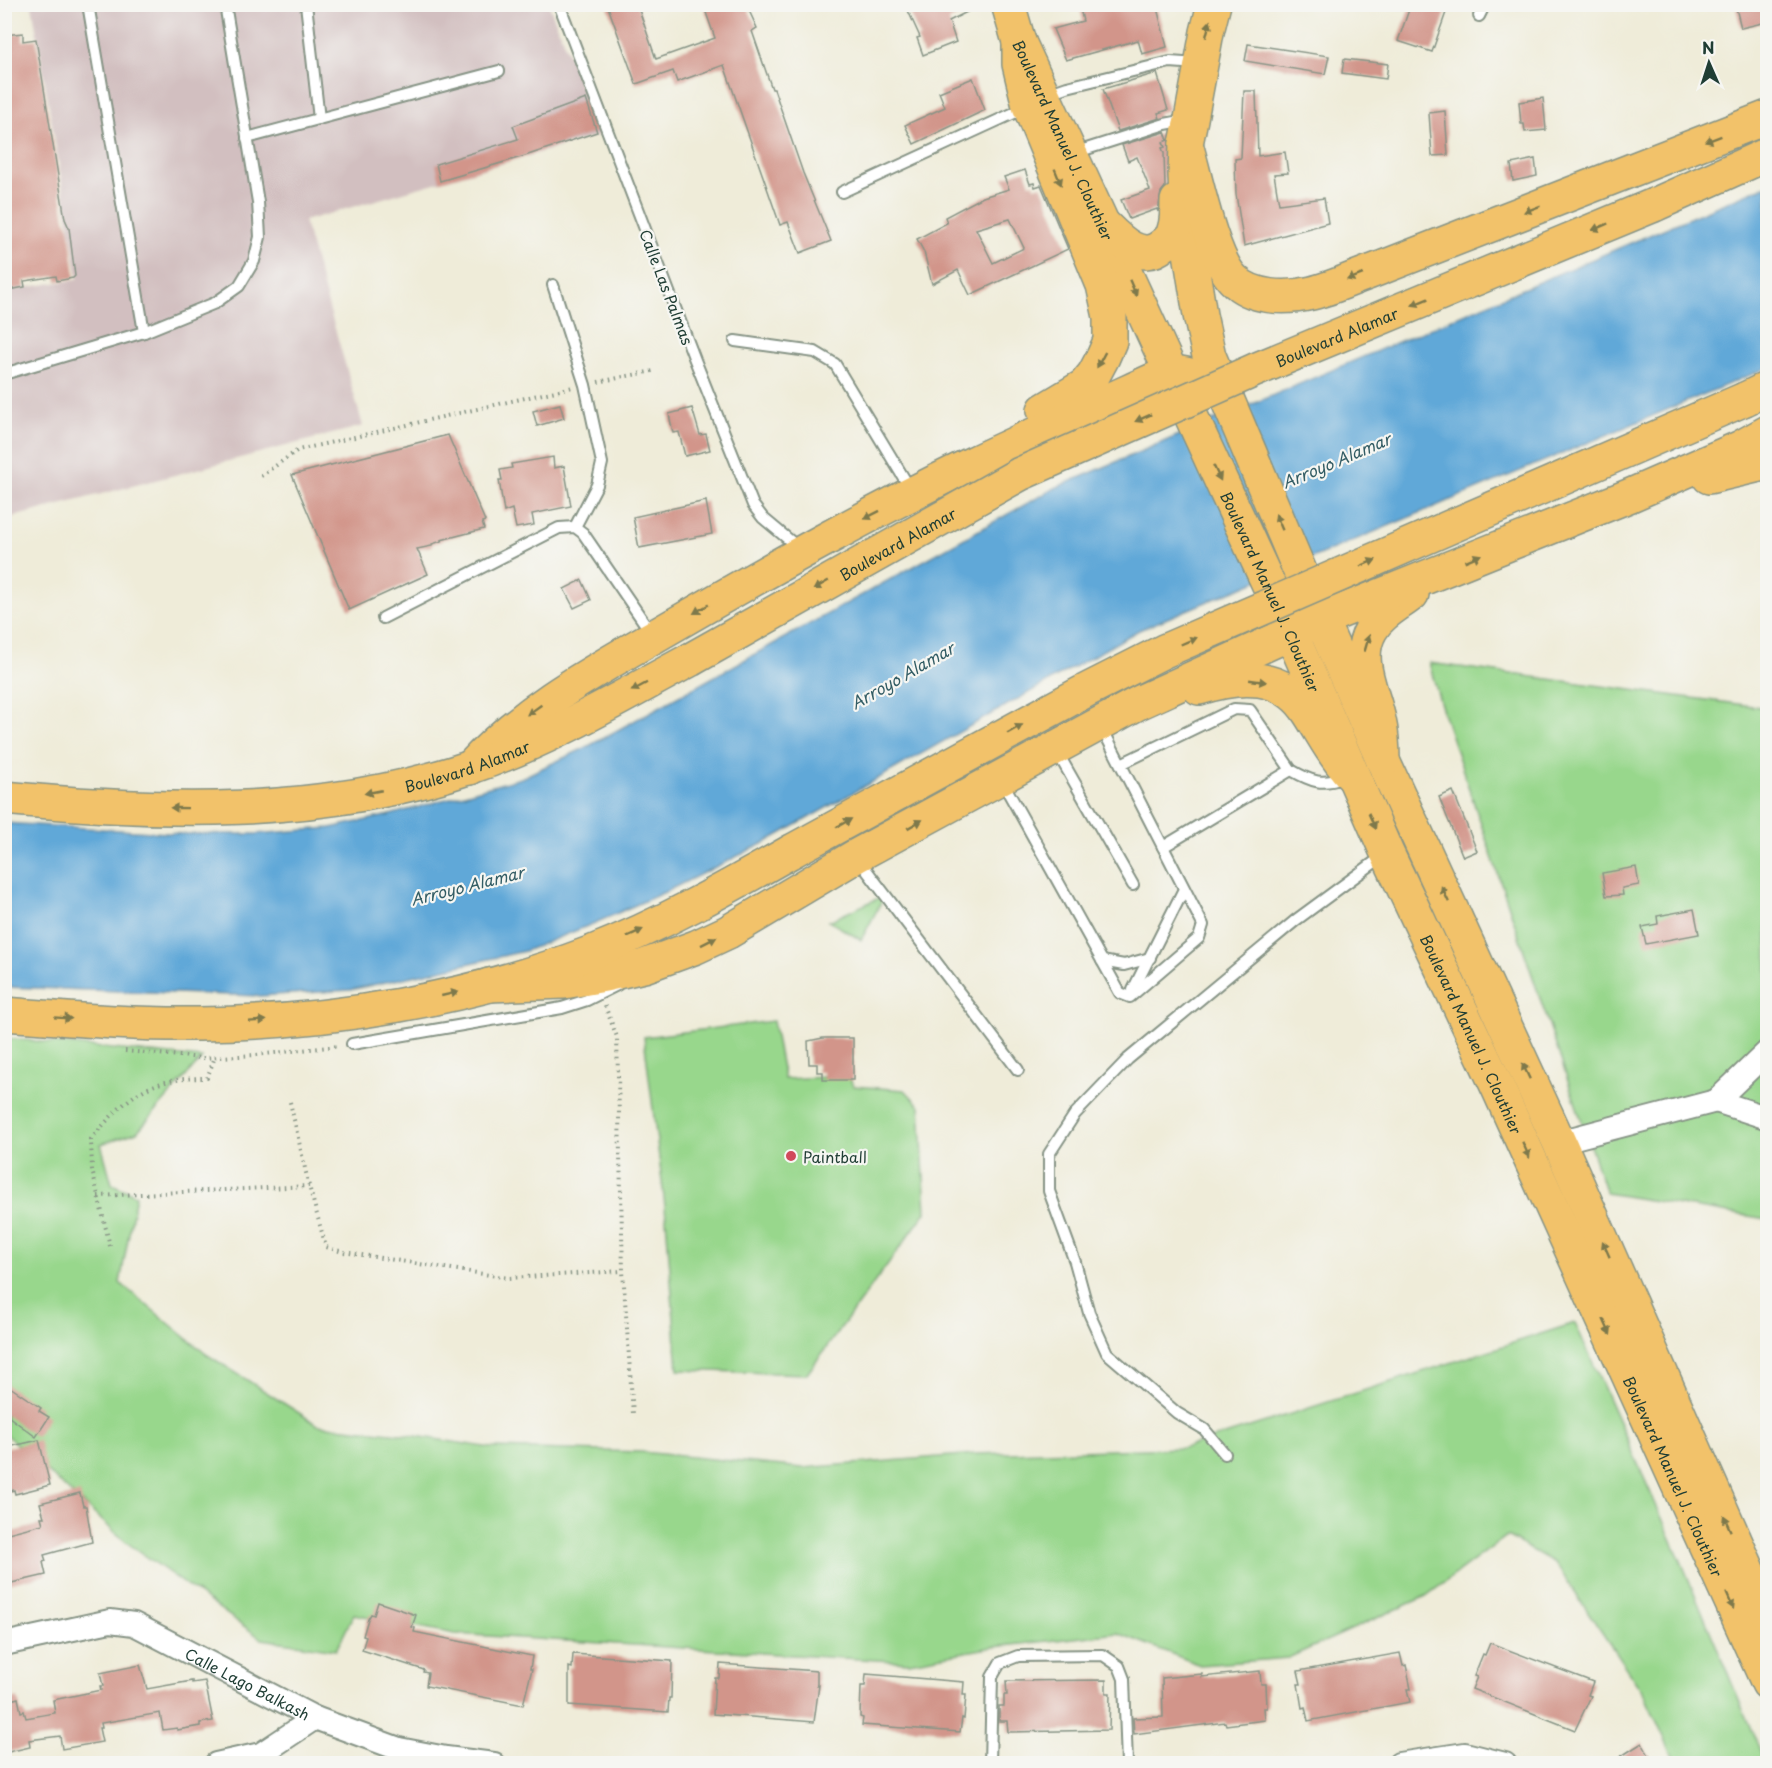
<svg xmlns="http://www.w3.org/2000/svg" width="1772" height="1768" viewBox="0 0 1772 1768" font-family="'Playpen Sans',sans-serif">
  <rect width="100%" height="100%" fill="#f6f6f2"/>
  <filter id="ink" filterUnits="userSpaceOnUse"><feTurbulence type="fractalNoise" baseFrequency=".0167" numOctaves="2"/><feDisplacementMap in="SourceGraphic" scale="12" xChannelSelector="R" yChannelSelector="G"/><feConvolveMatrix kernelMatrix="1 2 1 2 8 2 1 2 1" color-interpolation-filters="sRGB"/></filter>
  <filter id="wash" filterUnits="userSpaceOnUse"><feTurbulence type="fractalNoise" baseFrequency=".008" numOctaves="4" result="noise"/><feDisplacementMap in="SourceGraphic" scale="24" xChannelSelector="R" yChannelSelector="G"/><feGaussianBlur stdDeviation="1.35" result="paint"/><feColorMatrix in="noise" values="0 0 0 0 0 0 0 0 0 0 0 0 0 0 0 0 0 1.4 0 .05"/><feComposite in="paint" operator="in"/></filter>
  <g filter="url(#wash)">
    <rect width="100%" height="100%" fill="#efecd9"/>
    <path fill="#d2bfc0" d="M32,5H549L600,135L304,221L363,426L5,519V291L78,279Z"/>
    <g fill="#98d78c" stroke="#5c8a60" stroke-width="1.5">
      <path d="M1429,663L1767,708V1219L1606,1193L1443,712Z"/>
      <path d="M885,895L861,940L829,921Z"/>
      <path d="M773,1021L784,1079L849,1076L853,1086L905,1090L920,1106L926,1212L807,1374L678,1370L665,1206L644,1037Z"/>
      <path d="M5,1038L202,1058L137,1132L101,1144L112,1184L136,1195L120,1283L206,1354L318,1425L409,1435L491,1448L641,1452L803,1468L976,1454L1184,1448L1575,1323L1681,1561L1765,1763H1676L1645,1696L1555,1563L1507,1536L1426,1596L1288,1658L1200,1665L1118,1633L994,1647L909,1662L455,1634L354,1614L336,1650L262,1639L126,1542L5,1434Z"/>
    </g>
    <path fill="#61a8d8" stroke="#407286" stroke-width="1.5" d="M1767,185V368L1139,630L768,841L665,892L595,923L525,951L350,990L260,996L5,987L4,823L185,834H256L330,828L390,815L521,778L587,747L1055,488Z"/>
    <g id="blocks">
      <g fill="#d2958a" fill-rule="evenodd">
        <path d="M607,4H637L656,59L715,38L703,4H746L757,28L752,31L772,89H774L803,173L831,241L800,253L788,222L780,225L724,65L677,82L673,71L636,84Z"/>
        <path d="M905,4H983L949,21L956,42L923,55L917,38L920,37Z"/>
        <path d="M1079,4H1156L1167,47L1142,54L1138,40L1066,60L1053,29L1083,21Z"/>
        <path d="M1411,4H1449L1432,52L1398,41Z"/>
        <path d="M1735,4H1767V22L1741,28Z"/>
        <path d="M23,33V41L36,39L65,219L69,228L75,276L73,278L57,281L56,276L24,281L25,287L9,290L4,254V35Z"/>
        <path d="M1248,44L1329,56L1325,74L1245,61Z"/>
        <path d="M1344,59L1388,64L1386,79L1342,73Z"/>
        <path d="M1157,73L1168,110L1158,113L1160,118L1118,131L1103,89Z"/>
        <path d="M973,78L985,110L914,144L905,125L945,107L939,92Z"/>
        <path d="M1244,91H1256L1258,156L1285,152L1288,173L1274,174L1279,204L1324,198L1328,223L1244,246L1236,194L1235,159L1241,158Z"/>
        <path d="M1543,98L1546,130L1525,132L1524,124H1521L1519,102Z"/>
        <path d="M586,99L597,132L525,156L440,181L436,164L518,139L513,126Z"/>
        <path d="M1445,111L1448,155L1432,156L1429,113Z"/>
        <path d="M1165,132L1168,140L1163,142L1165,147L1162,148L1164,153L1165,187L1161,192L1158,212L1157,209L1129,219L1121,200L1150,190L1137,157L1128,161L1122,145Z"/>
        <path d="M1535,159L1537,176L1513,181L1511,164Z"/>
        <path d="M1025,170L1030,184L1034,183L1035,187L1041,185L1068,249L970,295L958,270L932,284L924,252L917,239L947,223L945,217L983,197L1009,189L1004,177ZM1010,219L1024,248L993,263L976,229Z"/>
        <path d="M560,404L564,418L537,426L533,411Z"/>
        <path d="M692,408L700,435L706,434L710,450L685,456L679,432L673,433L669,414Z"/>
        <path d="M448,435L485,521L482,522L484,529L441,540L442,541L432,544V546L417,549L428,574L349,610L292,475Z"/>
        <path d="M553,457L554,468L564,466L571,506L532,514L534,525L516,528L512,509L504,512L499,480H502L500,470L512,468L511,464Z"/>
        <path d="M706,501L712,534L639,548L633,517Z"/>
        <path d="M582,580L591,600L574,608L564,589Z"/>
        <path d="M1453,791L1477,851L1463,857L1439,797Z"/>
        <path d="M1636,867L1639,885L1622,888L1623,895L1606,896L1602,873Z"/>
        <path d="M1694,909L1699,934L1646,944L1642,927L1658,924L1657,916Z"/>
        <path d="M823,1038H853V1080H823V1072H817V1064H809L808,1041Z"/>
        <path d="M4,1383L41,1408L39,1411L49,1417L36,1437L4,1413Z"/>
        <path d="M39,1440L50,1485L15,1494L14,1490L4,1493V1448Z"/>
        <path d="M80,1493L83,1506H86L92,1542L44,1555L46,1561L43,1562L46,1575L7,1584L4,1574V1534L43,1524L41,1517H44L40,1503Z"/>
        <path d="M378,1602L416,1615L412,1627L415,1628L414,1632L532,1656L530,1669H532L523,1705L426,1686L428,1673L423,1672L424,1670L362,1650L366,1637L363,1636L368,1619L371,1614L374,1615Z"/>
        <path d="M1490,1643L1593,1682L1588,1695L1591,1696L1575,1730L1472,1689L1477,1677L1474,1676L1483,1654L1485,1655Z"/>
        <path d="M1400,1653L1403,1666L1406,1665L1411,1689H1407L1410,1702L1308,1721L1305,1707L1302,1708L1298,1684H1301L1298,1671Z"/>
        <path d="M573,1654L672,1661L671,1698H669L668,1712L569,1705V1667L572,1668Z"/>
        <path d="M720,1664L817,1671V1685H819L814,1722L713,1714L715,1678H719Z"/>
        <path d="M140,1665L147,1689L192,1681V1683L205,1681L213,1721L200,1723V1726L177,1730V1728L163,1730L160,1713L101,1723L102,1728H99L102,1742L62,1749L60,1736L29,1740L30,1747L4,1753V1702L18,1698L21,1712L24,1711L26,1718L55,1713L53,1700L101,1690L100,1686H103L100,1673Z"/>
        <path d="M1260,1671L1261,1684H1266L1267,1708H1264L1265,1720L1226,1725L1225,1722L1134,1734L1133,1718L1163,1717L1162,1678L1202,1674V1677Z"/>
        <path d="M866,1674L964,1682L963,1695H966L964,1719L962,1718L960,1732L862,1725L863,1718L860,1717L861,1686H865Z"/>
        <path d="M1106,1680V1693H1110L1109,1730L1008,1732L1007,1721H999V1706H1004V1695H1007L1006,1681Z"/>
        <path d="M1642,1743L1654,1764H1609L1634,1748Z"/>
      </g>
    </g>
  </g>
  <g filter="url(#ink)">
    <use href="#blocks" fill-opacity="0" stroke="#879486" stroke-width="1.5"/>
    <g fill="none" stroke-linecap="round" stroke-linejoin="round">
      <defs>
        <g id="lane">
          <path d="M88,4L144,332"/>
          <path d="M306,4L319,119"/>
          <path d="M559,4L695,360L753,505L763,518L800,549"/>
          <path d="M1479,16L1485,4"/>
          <path d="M1047,94L1067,87L1170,62L1198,64"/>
          <path d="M247,138L499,71"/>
          <path d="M1074,153L1165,124L1186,120"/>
          <path d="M842,192L1027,107"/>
          <path d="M553,285L585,385L602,463L597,485L575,527"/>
          <path d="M735,341L815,352L835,364L911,490"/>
          <path d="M4,374L144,332L215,303L239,286L254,261L260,237L258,202L225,4"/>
          <path d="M383,618L559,528L575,527L583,533L652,634"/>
          <path d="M1056,750L1133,885"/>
          <path d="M1121,764L1234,709L1250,710L1291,770"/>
          <path d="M1002,781L1120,993L1130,997L1199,938L1203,925L1101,726"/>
          <path d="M1163,847L1291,770C1312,782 1322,786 1345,777"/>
          <path d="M858,859L1018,1070"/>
          <path d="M1102,961L1124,965L1150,958"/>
          <path d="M1133,990L1184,889"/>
          <path d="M352,1044L562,1008L587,1000L617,985"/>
          <path d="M1225,1454L1204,1429L1177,1413L1107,1353L1089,1313L1075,1262L1049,1191V1154L1075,1114L1128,1059L1296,920L1383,856"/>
          <path d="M990,1764L992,1677L1000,1663L1018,1656L1103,1655L1119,1666L1124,1679L1127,1764"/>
        </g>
        <g id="street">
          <path d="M1716,1101L1768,1118"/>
          <path d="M1559,1142L1716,1101L1768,1051"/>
          <path id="s1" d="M4,1644L110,1621L134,1624L315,1718L399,1749L446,1758L494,1764"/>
          <path d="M216,1764L261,1754L315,1718"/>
          <path d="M1399,1764L1465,1754L1505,1764"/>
        </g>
        <g id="primary">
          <path id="s2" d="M1008,4L1019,42L1291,633L1387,853L1498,1088L1768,1683"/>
          <path d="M1214,4L1207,32L1191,119L1186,144L1185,175L1187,234L1200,315L1209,356L1302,576L1383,761L1559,1142L1768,1615"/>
          <path d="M1106,227C1121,242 1142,263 1163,245C1168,241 1173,236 1174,230C1177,221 1177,210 1177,201"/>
        </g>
        <g id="highway">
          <path d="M1019,42V64L1029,106L1103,285L1110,317V341L1103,357L1094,374L1084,386L1044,410"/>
          <path d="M1186,144C1196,178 1211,256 1233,279C1252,299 1287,299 1312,293C1333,288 1353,278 1373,271L1768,117"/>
          <path d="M1654,205L1768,154"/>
          <path d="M1745,399L1768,388"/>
          <path d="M1709,477L1768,463"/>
          <path d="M1199,688C1240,675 1283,672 1309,713C1324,736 1332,754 1351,775"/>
          <path d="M1383,761C1383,747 1382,733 1379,720C1373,691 1354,659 1371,630C1380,614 1398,605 1412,594"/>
          <path d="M470,768C526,706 602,667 674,625C771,569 868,514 969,465C1036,433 1103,403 1171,372C1196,373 1205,382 1225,396"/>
          <path id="s3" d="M4,798C160,813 321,818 471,767C548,741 619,698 690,660"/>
          <path d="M489,985L564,982L605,975L644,966L696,947L728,932L856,856L1140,702L1322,619L1631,495L1741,447L1768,432"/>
          <path d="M4,1014C69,1019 134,1025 199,1024C328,1023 470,999 590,953C661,925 727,888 792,851"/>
        </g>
      </defs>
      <use href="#lane" stroke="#879486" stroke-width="14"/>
      <use href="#street" stroke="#879486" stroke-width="26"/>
      <use href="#primary" stroke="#879486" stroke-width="36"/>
      <use href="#highway" stroke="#879486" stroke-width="36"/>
      <g stroke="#879486" stroke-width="4" stroke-dasharray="1.5 4.5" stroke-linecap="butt">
        <path d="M598,382L653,371"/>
        <path d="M261,476L298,450L573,387"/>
        <path d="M605,1006L617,1037L623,1271L633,1414"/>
        <path d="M125,1051L202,1058L256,1055L338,1046"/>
        <path d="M290,1102L309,1186L326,1247L343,1252L509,1278L623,1271"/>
        <path d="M98,1196L309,1186"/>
        <path d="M110,1246L92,1170L91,1139C129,1095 146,1078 207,1078L215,1057"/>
      </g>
      <use href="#lane" stroke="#fff" stroke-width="10"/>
      <use href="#street" stroke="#fff" stroke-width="22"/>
      <use href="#primary" stroke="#f2c26a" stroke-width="33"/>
      <use href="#highway" stroke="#f2c26a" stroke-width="33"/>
      <defs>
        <g id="highway-bridge">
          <path id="s4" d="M690,660L1020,474L1255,370L1654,205"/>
          <path d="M792,851L1087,690L1164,651L1745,399"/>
        </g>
      </defs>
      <use href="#highway-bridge" stroke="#879486" stroke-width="36" stroke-linecap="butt"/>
      <use href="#highway-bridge" stroke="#f2c26a" stroke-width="33"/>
    </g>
    <defs><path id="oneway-solid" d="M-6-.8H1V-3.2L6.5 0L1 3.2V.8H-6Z" transform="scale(1.5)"/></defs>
    <g fill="#7e794c">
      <use href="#oneway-solid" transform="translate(1208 29) rotate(-76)"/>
      <use href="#oneway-solid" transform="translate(1713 139) rotate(159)"/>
      <use href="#oneway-solid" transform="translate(1058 177) rotate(68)"/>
      <use href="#oneway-solid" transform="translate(1532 209) rotate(159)"/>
      <use href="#oneway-solid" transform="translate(1600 227) rotate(157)"/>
      <use href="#oneway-solid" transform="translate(1355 277) rotate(160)"/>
      <use href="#oneway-solid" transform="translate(1133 288) rotate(66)"/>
      <use href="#oneway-solid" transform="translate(1420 302) rotate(158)"/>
      <use href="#oneway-solid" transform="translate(1101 360) rotate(118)"/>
      <use href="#oneway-solid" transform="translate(1143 418) rotate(156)"/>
      <use href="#oneway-solid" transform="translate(1217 473) rotate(65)"/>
      <use href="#oneway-solid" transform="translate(872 515) rotate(153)"/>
      <use href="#oneway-solid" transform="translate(1279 522) rotate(-113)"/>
      <use href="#oneway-solid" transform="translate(1473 558) rotate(-22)"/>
      <use href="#oneway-solid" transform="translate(1368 563) rotate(-23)"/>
      <use href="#oneway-solid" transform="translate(821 585) rotate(150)"/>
      <use href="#oneway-solid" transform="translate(701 609) rotate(150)"/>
      <use href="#oneway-solid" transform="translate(1189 641) rotate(-23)"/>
      <use href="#oneway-solid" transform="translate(1367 643) rotate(-74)"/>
      <use href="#oneway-solid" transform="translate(1258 681) rotate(8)"/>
      <use href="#oneway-solid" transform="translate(639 687) rotate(152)"/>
      <use href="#oneway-solid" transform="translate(534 710) rotate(145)"/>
      <use href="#oneway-solid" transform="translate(1015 729) rotate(-29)"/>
      <use href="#oneway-solid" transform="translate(373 792) rotate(169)"/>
      <use href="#oneway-solid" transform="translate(179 808) rotate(-179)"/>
      <use href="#oneway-solid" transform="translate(1372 821) rotate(66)"/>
      <use href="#oneway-solid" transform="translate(844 823) rotate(-29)"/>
      <use href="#oneway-solid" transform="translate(915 824) rotate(-29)"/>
      <use href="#oneway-solid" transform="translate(1445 894) rotate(-115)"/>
      <use href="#oneway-solid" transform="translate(635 933) rotate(-24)"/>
      <use href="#oneway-solid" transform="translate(709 941) rotate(-27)"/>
      <use href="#oneway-solid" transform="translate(450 994) rotate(-13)"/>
      <use href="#oneway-solid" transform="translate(63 1018) rotate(4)"/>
      <use href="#oneway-solid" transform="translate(258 1021) rotate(-4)"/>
      <use href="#oneway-solid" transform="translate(1526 1071) rotate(-115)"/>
      <use href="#oneway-solid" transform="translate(1526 1150) rotate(66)"/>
      <use href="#oneway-solid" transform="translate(1606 1249) rotate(-114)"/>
      <use href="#oneway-solid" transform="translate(1607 1327) rotate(66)"/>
      <use href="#oneway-solid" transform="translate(1727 1523) rotate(-114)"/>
      <use href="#oneway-solid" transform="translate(1730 1601) rotate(66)"/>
    </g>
  </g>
  <circle fill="#d1495b" stroke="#f6f6f2" stroke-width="2" cx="791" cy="1156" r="6"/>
  <g text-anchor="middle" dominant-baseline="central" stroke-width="4.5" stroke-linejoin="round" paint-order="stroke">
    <g font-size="15" fill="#1f3d34" stroke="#f6f6f2">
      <text stroke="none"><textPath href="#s2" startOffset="147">Boulevard Manuel J. Clouthier</textPath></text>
      <text transform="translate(667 287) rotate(69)">Calle Las Palmas</text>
      <text stroke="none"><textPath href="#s4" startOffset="724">Boulevard Alamar</textPath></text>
      <text stroke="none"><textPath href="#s4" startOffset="238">Boulevard Alamar</textPath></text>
      <text stroke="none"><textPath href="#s2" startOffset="644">Boulevard Manuel J. Clouthier</textPath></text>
      <text stroke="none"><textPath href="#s3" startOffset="468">Boulevard Alamar</textPath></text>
      <text stroke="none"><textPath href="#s2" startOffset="1130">Boulevard Manuel J. Clouthier</textPath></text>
      <text stroke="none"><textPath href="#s2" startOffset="1616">Boulevard Manuel J. Clouthier</textPath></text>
      <text stroke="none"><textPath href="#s1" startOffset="261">Calle Lago Balkash</textPath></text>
    </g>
    <g font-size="15" fill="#1f3d34" stroke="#f6f6f2" text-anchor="start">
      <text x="803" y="1156">Paintball</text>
    </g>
    <g font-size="16" font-style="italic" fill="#335d65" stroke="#f6f6f2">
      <text transform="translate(1336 460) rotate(-23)">Arroyo Alamar</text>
      <text transform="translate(902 675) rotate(-30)">Arroyo Alamar</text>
      <text transform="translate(467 885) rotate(-14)">Arroyo Alamar</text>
    </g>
  </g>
  <rect width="1772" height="1768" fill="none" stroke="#f6f6f2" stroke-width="24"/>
  <g transform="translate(1709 63) rotate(357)" stroke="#f6f6f2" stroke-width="4.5" paint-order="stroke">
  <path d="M0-4.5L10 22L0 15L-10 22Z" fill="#1f3d34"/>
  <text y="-9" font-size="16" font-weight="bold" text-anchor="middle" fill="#1f3d34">N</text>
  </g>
</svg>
